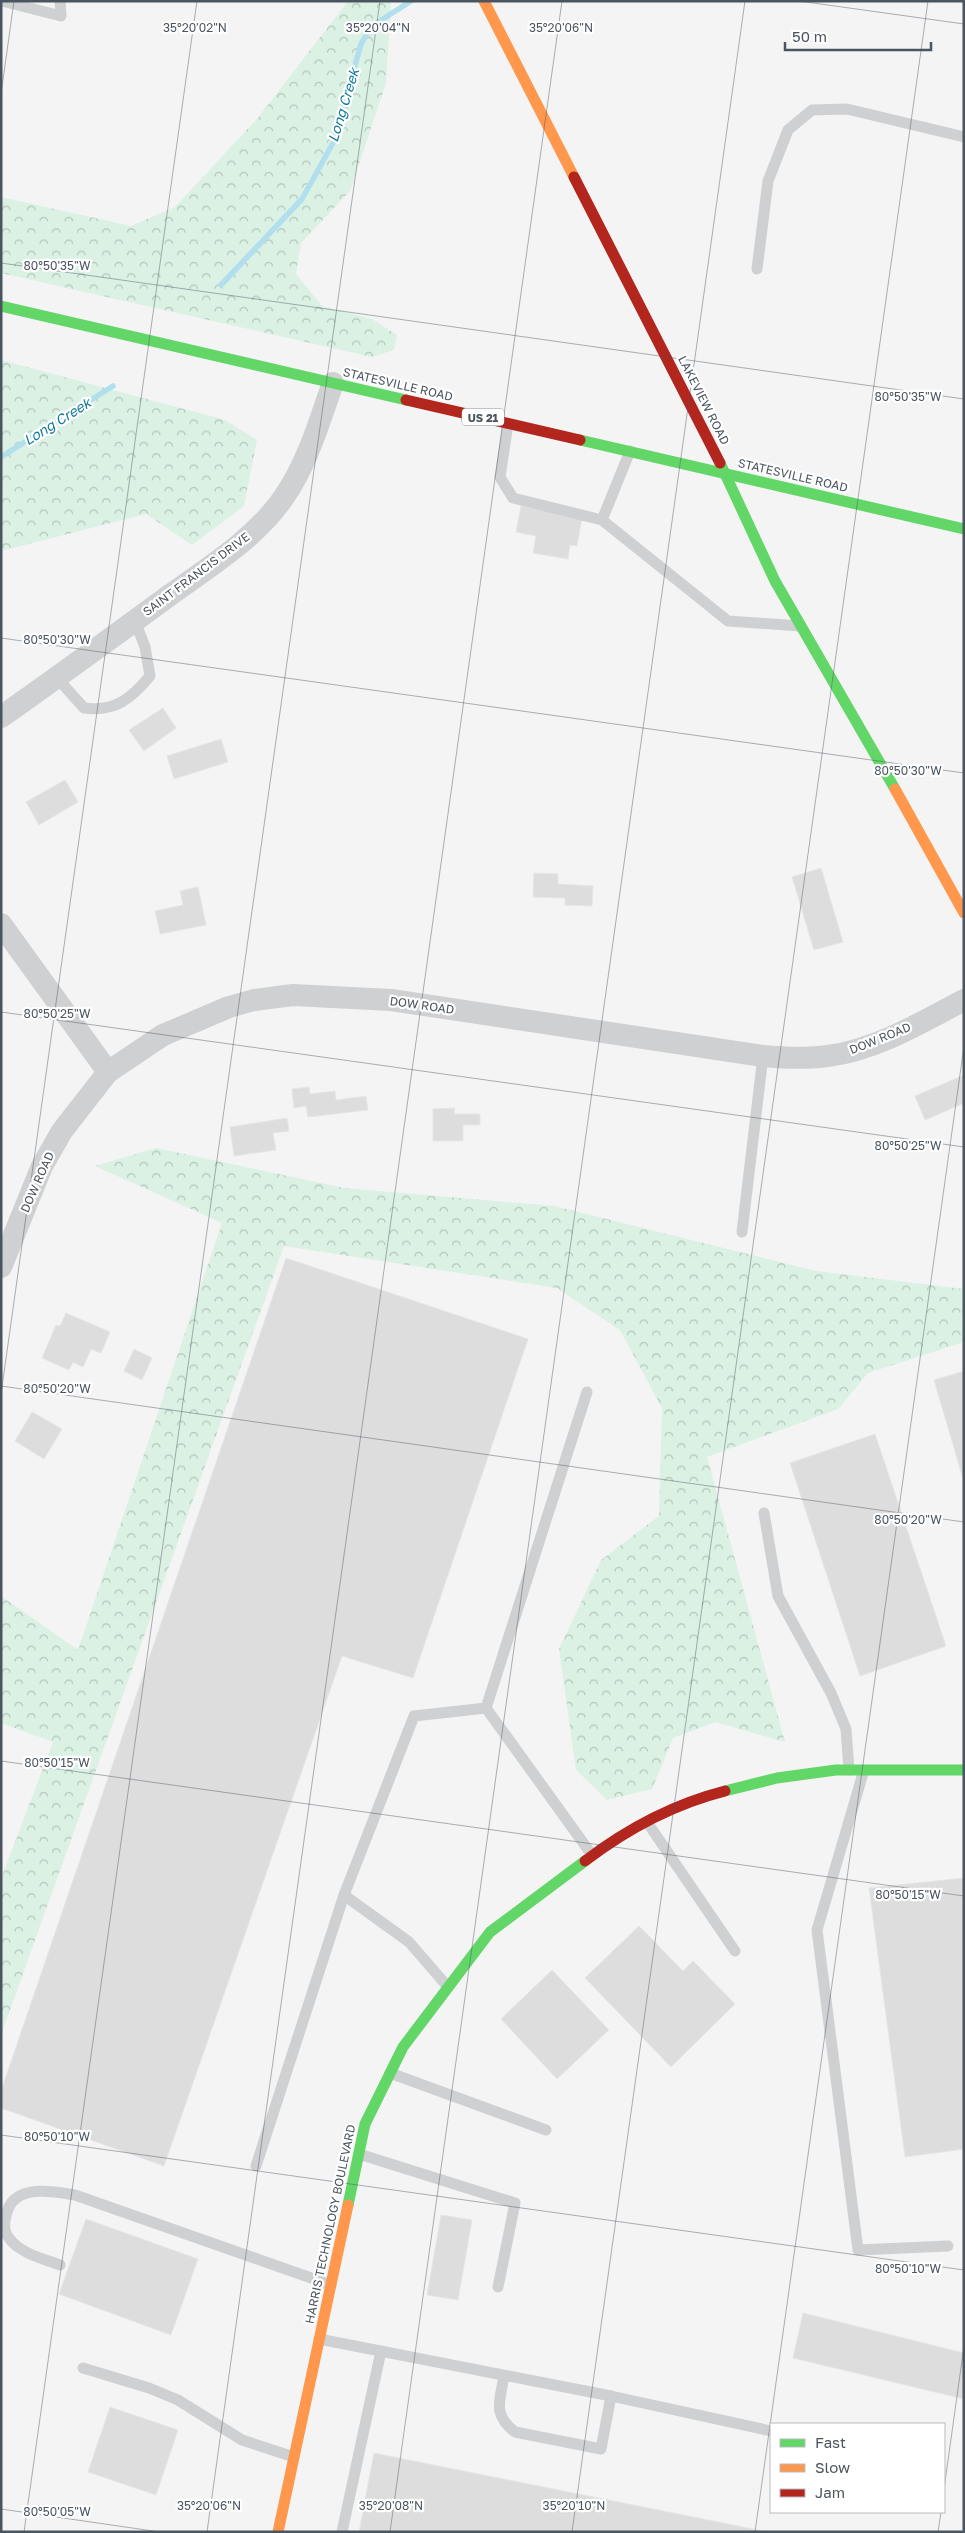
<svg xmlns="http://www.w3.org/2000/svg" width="965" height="2533" viewBox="0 0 965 2533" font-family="'Golos Text',sans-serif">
  <defs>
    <pattern id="forest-crowns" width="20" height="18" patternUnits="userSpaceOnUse" patternTransform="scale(1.25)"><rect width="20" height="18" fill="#daf1e4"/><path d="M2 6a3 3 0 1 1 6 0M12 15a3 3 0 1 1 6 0" fill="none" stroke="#b3c6bc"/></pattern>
  </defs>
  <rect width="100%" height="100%" fill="#f4f4f4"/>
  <g fill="url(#forest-crowns)">
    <path d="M348,1H391L386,83L350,191L301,243L296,274L322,306L372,319L397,335L394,350L372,357L1,273V197L131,226L175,207L257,119Z"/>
    <path d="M1,360L225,420L257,440L244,506L192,545L146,514L1,551Z"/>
    <path d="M156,1148L344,1188L554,1206L816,1271L964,1289V1342L868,1373L838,1409L707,1457L785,1742L715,1722L673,1738L652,1789L607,1800L576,1770L559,1649L601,1560L659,1516L662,1408L620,1330L557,1288L284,1246L1,2035V1879L53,1742L1,1723V1596L78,1650L222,1223L95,1166Z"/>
  </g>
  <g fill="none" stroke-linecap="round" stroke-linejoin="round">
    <g stroke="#b1dfed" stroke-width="5.5">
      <path d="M221,285L302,199L333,143L361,44L372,26L411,1"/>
      <path d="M1,457L113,386"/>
    </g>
  </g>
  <g fill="#ddddde" stroke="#e5e6e7">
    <path d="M521,506L582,517L577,546L570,545L568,559L533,553L536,536L516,532Z"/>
    <path d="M163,708L176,728L144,751L129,730Z"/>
    <path d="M221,739L228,762L174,779L167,756Z"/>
    <path d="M65,780L78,802L39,825L26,802Z"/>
    <path d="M821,868L843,942L814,950L792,877Z"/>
    <path d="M534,873L558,874V884L593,886L592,906L565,905V898L533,897Z"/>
    <path d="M198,887L206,925L160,934L155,911L183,905L180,891Z"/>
    <path d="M964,1075V1103L925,1120L915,1096Z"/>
    <path d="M309,1087L310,1094L335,1091L336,1100L366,1096L368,1110L308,1117L306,1106L294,1108L292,1089Z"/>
    <path d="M455,1108L454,1114H480V1125H463V1141H433V1109Z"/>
    <path d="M287,1118L289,1131L273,1133L276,1150L234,1156L230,1127Z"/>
    <path d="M286,1258L528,1339L413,1678L342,1656L164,2166L1,2108V2091Z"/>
    <path d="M66,1313L110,1332L101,1353L91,1349L83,1367L73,1362L69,1370L42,1358L56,1325L60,1326Z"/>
    <path d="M134,1349L152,1358L142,1380L124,1371Z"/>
    <path d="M964,1371V1482L934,1380Z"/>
    <path d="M32,1412L62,1429L44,1459L15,1441Z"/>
    <path d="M875,1434L946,1646L860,1676L790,1463Z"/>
    <path d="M964,1878V2149L905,2157L869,1888Z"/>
    <path d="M639,1926L683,1971L693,1961L735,2004L671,2067L585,1978Z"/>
    <path d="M552,1970L609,2030L557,2079L501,2019Z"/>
    <path d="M441,2215L472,2220L458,2300L427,2295Z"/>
    <path d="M86,2219L198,2259L171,2335L59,2294Z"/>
    <path d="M803,2313L964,2353V2399L793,2358Z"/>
    <path d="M110,2407L178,2430L156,2495L88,2472Z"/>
    <path d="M374,2453L768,2532H359Z"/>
  </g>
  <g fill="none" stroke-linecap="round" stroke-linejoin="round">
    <g stroke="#ced0d2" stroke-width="11">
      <path d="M2,1L61,16L60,1"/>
      <path d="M757,269L768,181L788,130L812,110L847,109L964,137"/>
      <path d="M508,424L500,477L513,498L602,520L728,621L800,626"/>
      <path d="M602,520L630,451"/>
      <path d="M57,678L84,708C115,712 131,699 150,676L145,647L135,621"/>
      <path d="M742,1232L763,1056"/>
      <path d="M764,1513L778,1596L831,1693L846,1729L849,1770"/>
      <path d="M486,1708L592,1855"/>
      <path d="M864,1770L817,1930L858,2250L948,2246"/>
      <path d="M647,1822L735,1951"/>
      <path d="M344,1895L409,1942L448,1987"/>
      <path d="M390,2073L546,2130"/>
      <path d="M359,2154L515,2203L498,2287"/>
      <path d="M256,2166L344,1895L414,1716L486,1708L587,1392"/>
      <path d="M60,2265C44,2259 19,2253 9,2238C4,2232 4,2223 6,2216C12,2183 51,2191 75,2195L331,2285"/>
      <path d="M319,2339L611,2396L771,2431"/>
      <path d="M83,2368L149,2388L178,2400L242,2440L294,2457"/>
      <path d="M504,2376C500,2401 492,2414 515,2432L601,2449L611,2396"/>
      <path d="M342,2532L381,2351"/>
    </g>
    <g stroke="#ced0d2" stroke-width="22">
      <path d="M1,717C58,677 114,636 170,595C209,567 256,538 284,497C308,462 319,422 333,383"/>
      <path d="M1,924L108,1072"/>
      <path d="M1,1267L42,1166L62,1131L108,1072L163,1035L229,1007L254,1000L293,995L391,1000L763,1056C784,1058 807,1059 828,1056C876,1050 922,1022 964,1000"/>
    </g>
    <g stroke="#63d668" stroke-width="11">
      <path d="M1,306L406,400"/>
      <path d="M580,440L964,529"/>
      <path d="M720,463L775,581L895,789"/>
      <path d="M725,1791L777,1778L836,1770H964"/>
      <path d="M348,2205L365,2124L403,2047L490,1932L585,1861"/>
    </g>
    <g stroke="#ff974d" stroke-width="11">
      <path d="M484,1L574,177"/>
      <path d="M895,789L964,913"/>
      <path d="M278,2532L348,2205"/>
    </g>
    <g stroke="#b3261e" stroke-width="11">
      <path d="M574,177L720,463"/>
      <path d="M406,400L580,440"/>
      <path d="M585,1861C627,1829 674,1804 725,1791"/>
    </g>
  </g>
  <path fill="none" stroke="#4b5560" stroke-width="1" stroke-opacity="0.45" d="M799,1L964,24M1,94L14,1M1,263L964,399M1,638L964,773M1,1012L964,1147M1,1386L964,1522M1,1394L197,1M1,1761L964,1896M1,2135L964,2270M944,2489L964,2346M1,2509L160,2532M24,2532L380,1M207,2532L562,1M390,2532L745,1M572,2532L928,1M755,2532L964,1046M938,2532L941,2512"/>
  <g text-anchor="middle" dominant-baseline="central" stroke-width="4.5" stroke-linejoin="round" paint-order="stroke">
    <rect fill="#fff" stroke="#818890" stroke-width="1" x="462" y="408.5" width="42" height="17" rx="4"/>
    <g font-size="11" font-weight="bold" fill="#4b5560">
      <text x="483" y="417">US 21</text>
    </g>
    <g font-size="12" fill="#4b5560" stroke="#fff">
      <text transform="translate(398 384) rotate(13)">STATESVILLE ROAD</text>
      <text transform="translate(704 400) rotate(63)">LAKEVIEW ROAD</text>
      <text transform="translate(793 475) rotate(13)">STATESVILLE ROAD</text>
      <text transform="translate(196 574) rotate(-37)">SAINT FRANCIS DRIVE</text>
      <text transform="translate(422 1005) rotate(8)">DOW ROAD</text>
      <text transform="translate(880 1038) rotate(-22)">DOW ROAD</text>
      <text transform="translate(37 1182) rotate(-66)">DOW ROAD</text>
      <text transform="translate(330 2224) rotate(-78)">HARRIS TECHNOLOGY BOULEVARD</text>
    </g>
    <g font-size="14" font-style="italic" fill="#127b9c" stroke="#fff">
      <text transform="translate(343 105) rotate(-73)">Long Creek</text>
      <text transform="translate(57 421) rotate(-32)">Long Creek</text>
    </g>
  </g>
  <g font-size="12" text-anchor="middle" fill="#4b5560" stroke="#fff" stroke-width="4.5" stroke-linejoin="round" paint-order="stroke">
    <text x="195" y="32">35°20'02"N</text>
    <text x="378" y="32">35°20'04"N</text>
    <text x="561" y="32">35°20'06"N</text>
    <text x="57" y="270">80°50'35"W</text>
    <text x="908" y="401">80°50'35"W</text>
    <text x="57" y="644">80°50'30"W</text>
    <text x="908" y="775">80°50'30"W</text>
    <text x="57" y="1018">80°50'25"W</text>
    <text x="908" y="1150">80°50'25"W</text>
    <text x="57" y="1393">80°50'20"W</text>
    <text x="908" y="1524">80°50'20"W</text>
    <text x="57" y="1767">80°50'15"W</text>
    <text x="908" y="1899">80°50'15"W</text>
    <text x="57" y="2141">80°50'10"W</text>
    <text x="908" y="2273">80°50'10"W</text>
    <text x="209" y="2510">35°20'06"N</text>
    <text x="391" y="2510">35°20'08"N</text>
    <text x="574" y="2510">35°20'10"N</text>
    <text x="57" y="2516">80°50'05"W</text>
  </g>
  <rect width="965" height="2533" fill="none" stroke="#4b5560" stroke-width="5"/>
  <rect x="770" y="2423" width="175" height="90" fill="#ffffff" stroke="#b7bbbf"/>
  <rect x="780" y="2439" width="25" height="8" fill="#63d668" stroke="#b7bbbf"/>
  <text x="815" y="2448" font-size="15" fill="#4b5560">Fast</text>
  <rect x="780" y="2464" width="25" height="8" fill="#ff974d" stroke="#b7bbbf"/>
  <text x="815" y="2473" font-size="15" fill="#4b5560">Slow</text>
  <rect x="780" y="2489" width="25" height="8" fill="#b3261e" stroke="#b7bbbf"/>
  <text x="815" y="2498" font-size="15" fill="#4b5560">Jam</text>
  <path d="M785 42v8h146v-8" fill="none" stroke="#4b5560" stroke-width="2.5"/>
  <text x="792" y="42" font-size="15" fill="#4b5560" stroke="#ffffff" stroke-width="4" paint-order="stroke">50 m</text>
</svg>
